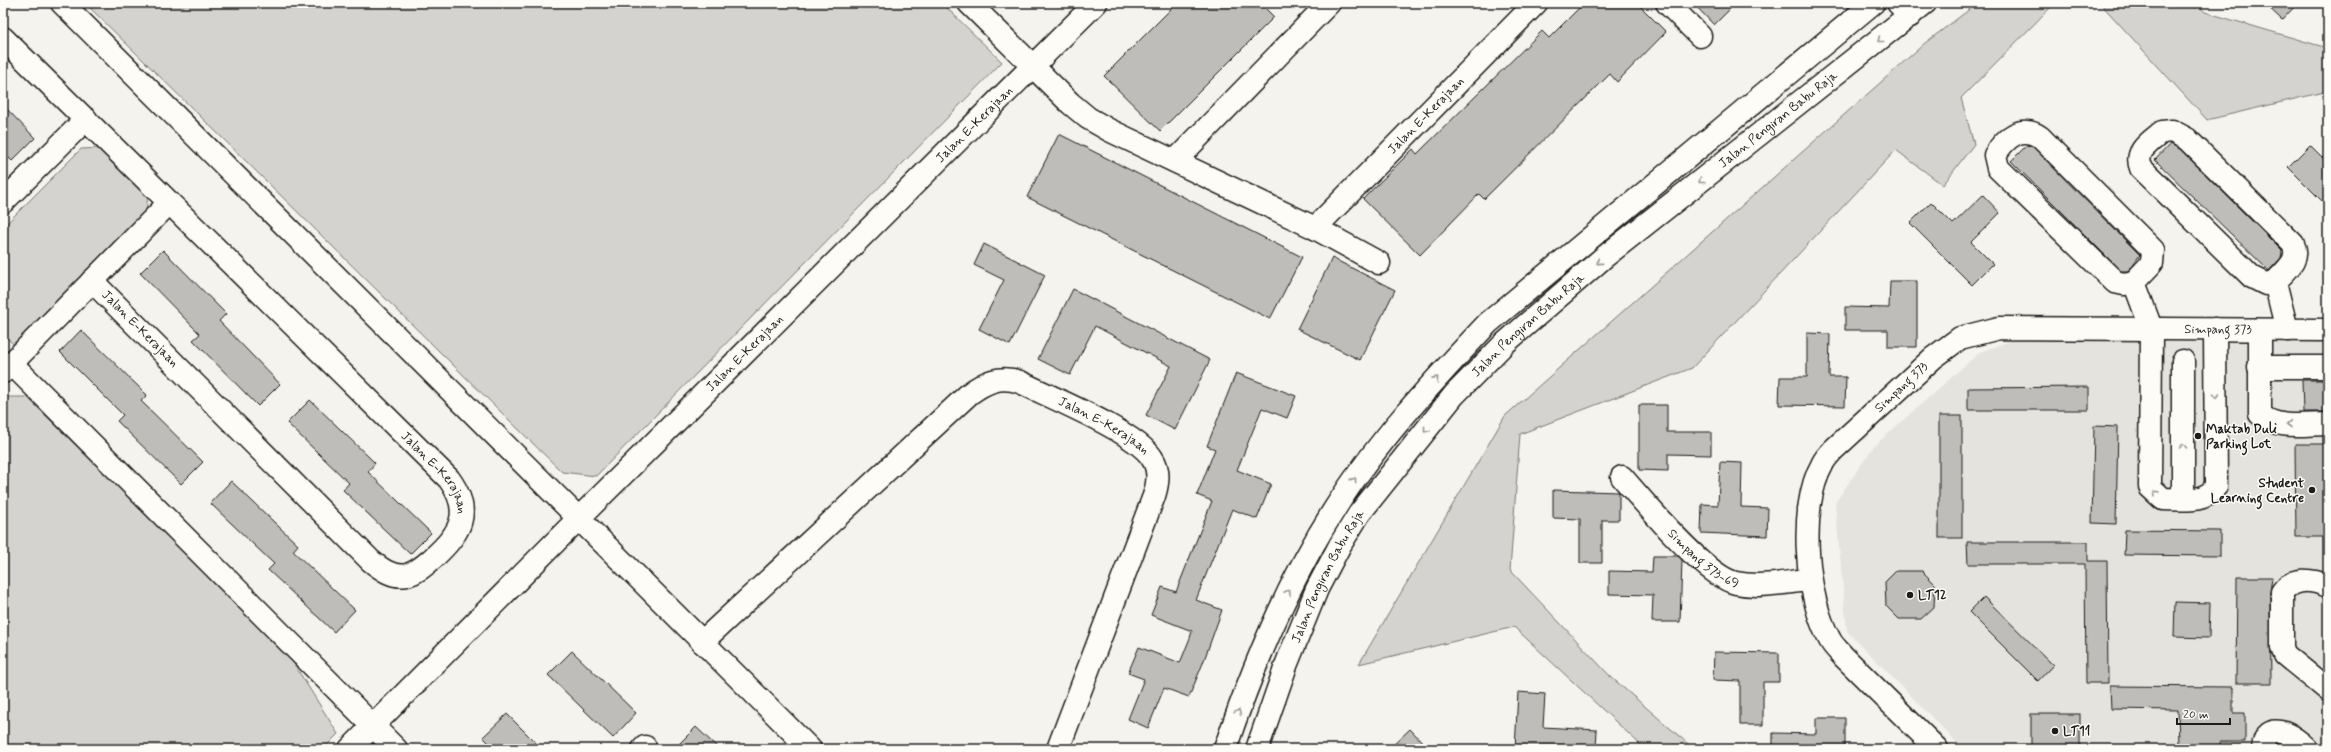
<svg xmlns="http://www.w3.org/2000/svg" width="2331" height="752" viewBox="0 0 2331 752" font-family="Mynerve,sans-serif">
  <rect width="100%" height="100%" fill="#f4f3ee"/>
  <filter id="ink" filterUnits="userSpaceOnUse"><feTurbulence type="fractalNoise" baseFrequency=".025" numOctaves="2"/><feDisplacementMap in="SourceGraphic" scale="8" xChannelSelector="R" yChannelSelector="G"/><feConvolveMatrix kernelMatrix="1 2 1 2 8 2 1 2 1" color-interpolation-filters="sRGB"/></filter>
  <g filter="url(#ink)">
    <path fill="#e4e3de" d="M2024,336L2328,339V749H1963L1847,631L1835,503L1874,446L1980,352Z"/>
    <g fill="#d4d3cf" stroke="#787876">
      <path d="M85,3H942L1002,62L596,476L562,472Z"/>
      <path d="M1978,3H2055L1961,98L1974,144L1943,185L1896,150L1692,368L1520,434L1510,570L1611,677L1694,749H1645L1514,627L1359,664L1505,416L1925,43Z"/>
      <path d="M2100,3H2196L2205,12L2327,48L2328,91L2207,120Z"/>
      <path d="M104,148L148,193L146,215L15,346L3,334V227L81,149Z"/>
      <path d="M3,397H27L289,656L338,734L323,749H3Z"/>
    </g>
    <g fill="#bebdba" stroke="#1c1c1c">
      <path d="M1177,3H1260L1274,17L1160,131L1104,76Z"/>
      <path d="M1584,3H1637L1666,32L1617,82L1610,74L1484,199L1479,194L1420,255L1363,199L1413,149L1417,154L1542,31L1549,38Z"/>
      <path d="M1693,3H1736L1714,25Z"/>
      <path d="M2264,3H2298L2282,20Z"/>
      <path d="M3,105L35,138L12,161L3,152Z"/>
      <path d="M1059,134L1302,257L1270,319L1027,197Z"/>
      <path d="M2170,144L2180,149L2282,251L2281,258L2269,271L2155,160Z"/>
      <path d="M2027,145L2033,147L2140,255L2128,271H2121L2011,161Z"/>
      <path d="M2310,145L2328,163V207L2288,167Z"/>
      <path d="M1983,195L2000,213L1971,242L1993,264L1972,285L1910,223L1931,202L1953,224Z"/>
      <path d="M984,244L1045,275L1010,345L979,329L1004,280L974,265Z"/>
      <path d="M163,250L226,314L219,321L280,384L258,406L193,340L200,334L140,273Z"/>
      <path d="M1332,258L1395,290L1360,360L1297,329Z"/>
      <path d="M1890,281H1917V347H1888V330H1845V307L1889,308Z"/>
      <path d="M1073,289L1210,360L1175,430L1146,415L1171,366L1095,326L1070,375L1038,359Z"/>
      <path d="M81,330L147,395L141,401L203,462L181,484L117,421L123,415L60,352Z"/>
      <path d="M1807,333L1830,334L1829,377H1846L1845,406L1779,405L1780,377H1807Z"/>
      <path d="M1236,373L1296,396L1287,418L1262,408L1237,470L1271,484L1257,519L1232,509L1196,600L1222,610L1203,663L1189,697L1164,688L1148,728L1128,719L1144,679L1128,673L1139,647L1180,663L1190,638L1192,631L1151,615L1162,587L1176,592L1212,501L1197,495L1215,449L1207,446Z"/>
      <path d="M2302,380H2328V412H2303Z"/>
      <path d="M2089,387V410H1968V388Z"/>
      <path d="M310,400L375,463L368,472L431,533L410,554L343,490L349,483L287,423Z"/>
      <path d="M1639,405H1667V432H1711V455L1668,454V471L1639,470Z"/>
      <rect x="1939" y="416" width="23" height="122"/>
      <path d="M2094,426L2118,427L2116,524L2092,523Z"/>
      <path d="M2295,444H2328V537H2296Z"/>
      <path d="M1720,462L1742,463L1741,507L1768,508L1767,536L1701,533L1702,504L1718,505Z"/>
      <path d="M231,481L298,545L293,551L355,610L334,632L268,570L274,564L210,503Z"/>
      <path d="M1553,490L1619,492V520H1602V563H1580V519L1553,518Z"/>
      <path d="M2125,530L2220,531V556L2124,555Z"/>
      <path d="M1967,542H2088V561H2107L2108,683H2086L2085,564H1968Z"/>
      <path d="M1653,556H1678L1682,560L1680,622H1652L1653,595L1609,594V571L1652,572Z"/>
      <path d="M1896,571H1922L1935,584L1934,607L1921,619H1899L1886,606L1885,582Z"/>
      <path d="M2237,577H2272L2270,592L2271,683H2236Z"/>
      <path d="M1984,597L2053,665L2038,681L1969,612Z"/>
      <path d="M2175,602L2210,603L2209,638L2174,637Z"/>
      <path d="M572,651L636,713L613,738L548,675Z"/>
      <path d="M1714,652L1779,653V682H1763V725H1740V681L1713,680Z"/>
      <path d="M2110,686L2233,687V713H2245V742H2220V749H2198V745H2179L2178,710L2111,709Z"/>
      <path d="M1518,692L1545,694L1543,727L1597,730L1596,749H1515Z"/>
      <path d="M507,714L542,749H495L483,737Z"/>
      <rect x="2031" y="714" width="49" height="35"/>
      <path d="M1816,718H1845V749H1773V733L1816,734Z"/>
      <path d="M696,727L719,749H674Z"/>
      <path d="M1410,729L1429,749H1389Z"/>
    </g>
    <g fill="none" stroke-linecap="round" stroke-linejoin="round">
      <defs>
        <g id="minor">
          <path d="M62,3L810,749"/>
          <path d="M969,3L1070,103L1088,118L1109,130L1315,228L1379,263"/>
          <path d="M1667,3L1700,36"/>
          <path d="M1898,3L1910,16"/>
          <path id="s1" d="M3,38L449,479C473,512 461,533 433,558C425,565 418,572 407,575C393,578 381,569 371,561L92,281"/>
          <path d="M1175,161L1329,3"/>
          <path d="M3,202L86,119"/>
          <path id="s2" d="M1315,228L1536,3"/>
          <path d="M2134,282L2124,284L2115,282L1998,168L1995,155C2005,138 2021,124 2040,137L2153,250L2152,263L2134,282L2151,328L2150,487L2163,499C2181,499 2206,504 2216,486L2215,329"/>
          <path d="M2275,282L2266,284L2252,277L2141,168C2134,151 2150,142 2162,132L2172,131L2187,139L2293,244C2301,260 2286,270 2275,282L2287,330"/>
          <path d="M2260,330V414C2276,430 2306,424 2328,424"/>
          <path d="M11,363L396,749"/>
          <path d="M2259,367H2328"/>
          <path d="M3,372L169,203"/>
          <path id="s3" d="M1622,477C1644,502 1706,577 1736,583C1760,588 1786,582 1809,580"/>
          <path d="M2183,499V361"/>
          <path d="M2328,586C2311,579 2293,577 2282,592V648L2285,655L2328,690"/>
          <path id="s4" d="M702,642L969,394C985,382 1000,375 1020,382C1050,397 1136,432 1152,458C1160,470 1158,483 1154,496L1058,749"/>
          <path id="s5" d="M350,749L578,519L1096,3"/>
          <path d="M643,749L645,747"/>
          <path id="s6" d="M1937,749L1843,656C1839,651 1833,646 1830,640C1806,599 1798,507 1822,465C1824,459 1829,455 1833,450L1933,358L1960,338L1999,328L2328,330"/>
          <path d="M2263,749C2265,717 2295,736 2307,749"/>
        </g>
        <g id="major">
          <path d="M1225,749C1253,666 1287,584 1334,510C1377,441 1433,382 1488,323L1873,3"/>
          <path id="s7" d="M1257,749L1287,663L1317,589L1340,545L1359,514L1454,395L1504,344L1603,258L1925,3"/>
        </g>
      </defs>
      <use href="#minor" stroke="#1c1c1c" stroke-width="25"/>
      <use href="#major" stroke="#1c1c1c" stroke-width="25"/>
      <use href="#minor" stroke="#fdfcf7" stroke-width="22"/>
      <use href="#major" stroke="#fdfcf7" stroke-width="22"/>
    </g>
    <defs><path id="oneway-chevron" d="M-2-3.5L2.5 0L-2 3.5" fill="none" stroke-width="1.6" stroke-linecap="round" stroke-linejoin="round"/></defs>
    <g stroke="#989794">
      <use href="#oneway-chevron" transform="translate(1880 40) rotate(142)"/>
      <use href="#oneway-chevron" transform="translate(1701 181) rotate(142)"/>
      <use href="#oneway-chevron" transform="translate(1599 262) rotate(139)"/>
      <use href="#oneway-chevron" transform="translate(1436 379) rotate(-48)"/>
      <use href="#oneway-chevron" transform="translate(2216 396) rotate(90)"/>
      <use href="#oneway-chevron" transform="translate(2289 424) rotate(-180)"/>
      <use href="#oneway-chevron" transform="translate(1426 430) rotate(129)"/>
      <use href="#oneway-chevron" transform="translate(2183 446) rotate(-90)"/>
      <use href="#oneway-chevron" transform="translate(1354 480) rotate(-55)"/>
      <use href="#oneway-chevron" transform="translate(2156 493) rotate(-136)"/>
      <use href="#oneway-chevron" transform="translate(1288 592) rotate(-63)"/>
      <use href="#oneway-chevron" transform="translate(1238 712) rotate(-69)"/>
    </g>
  </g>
  <g fill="#1c1c1c" stroke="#fdfcf7" stroke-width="1.5">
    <circle cx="2198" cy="436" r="4"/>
    <circle cx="2312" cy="490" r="4"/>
    <circle cx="1910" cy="595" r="4"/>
    <circle cx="2055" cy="731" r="4"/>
  </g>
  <g text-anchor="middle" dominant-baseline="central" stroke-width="3" stroke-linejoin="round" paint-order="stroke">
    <g font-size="13" fill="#1c1c1c" stroke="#fdfcf7">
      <text stroke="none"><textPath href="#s2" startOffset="158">Jalan E-Kerajaan</textPath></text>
      <text stroke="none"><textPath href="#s7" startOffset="835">Jalan Pengiran Babu Raja</textPath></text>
      <text stroke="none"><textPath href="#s5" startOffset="883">Jalan E-Kerajaan</textPath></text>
      <text stroke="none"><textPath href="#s7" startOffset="511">Jalan Pengiran Babu Raja</textPath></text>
      <text transform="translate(140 329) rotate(45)">Jalan E-Kerajaan</text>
      <text stroke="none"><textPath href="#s6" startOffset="781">Simpang 373</textPath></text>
      <text stroke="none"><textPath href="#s5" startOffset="559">Jalan E-Kerajaan</textPath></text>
      <text stroke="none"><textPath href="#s6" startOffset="445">Simpang 373</textPath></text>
      <text stroke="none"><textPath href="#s4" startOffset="514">Jalan E-Kerajaan</textPath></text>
      <text stroke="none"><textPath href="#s1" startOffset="614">Jalan E-Kerajaan</textPath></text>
      <text stroke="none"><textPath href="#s3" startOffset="116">Simpang 373-69</textPath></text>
      <text stroke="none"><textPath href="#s7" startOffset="187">Jalan Pengiran Babu Raja</textPath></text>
    </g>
    <g font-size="13" font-weight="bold" fill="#1c1c1c" stroke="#fdfcf7" text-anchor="start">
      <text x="2206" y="429">Maktab Duli<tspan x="2206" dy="15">Parking Lot</tspan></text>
      <text x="2304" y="483" text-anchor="end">Student<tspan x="2304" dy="15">Learning Centre</tspan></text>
      <text x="1918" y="595">LT12</text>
      <text x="2063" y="731">LT11</text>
    </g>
  </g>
  <rect width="2331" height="752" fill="none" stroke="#fdfcf7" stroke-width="16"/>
  <rect x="8" y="8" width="2315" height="736" fill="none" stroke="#1c1c1c" stroke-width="1.5" filter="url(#ink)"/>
  <path d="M2177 718v6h53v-6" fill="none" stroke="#1c1c1c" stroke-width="2"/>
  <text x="2183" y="718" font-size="12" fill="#1c1c1c" stroke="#fdfcf7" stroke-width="3" paint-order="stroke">20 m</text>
</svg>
